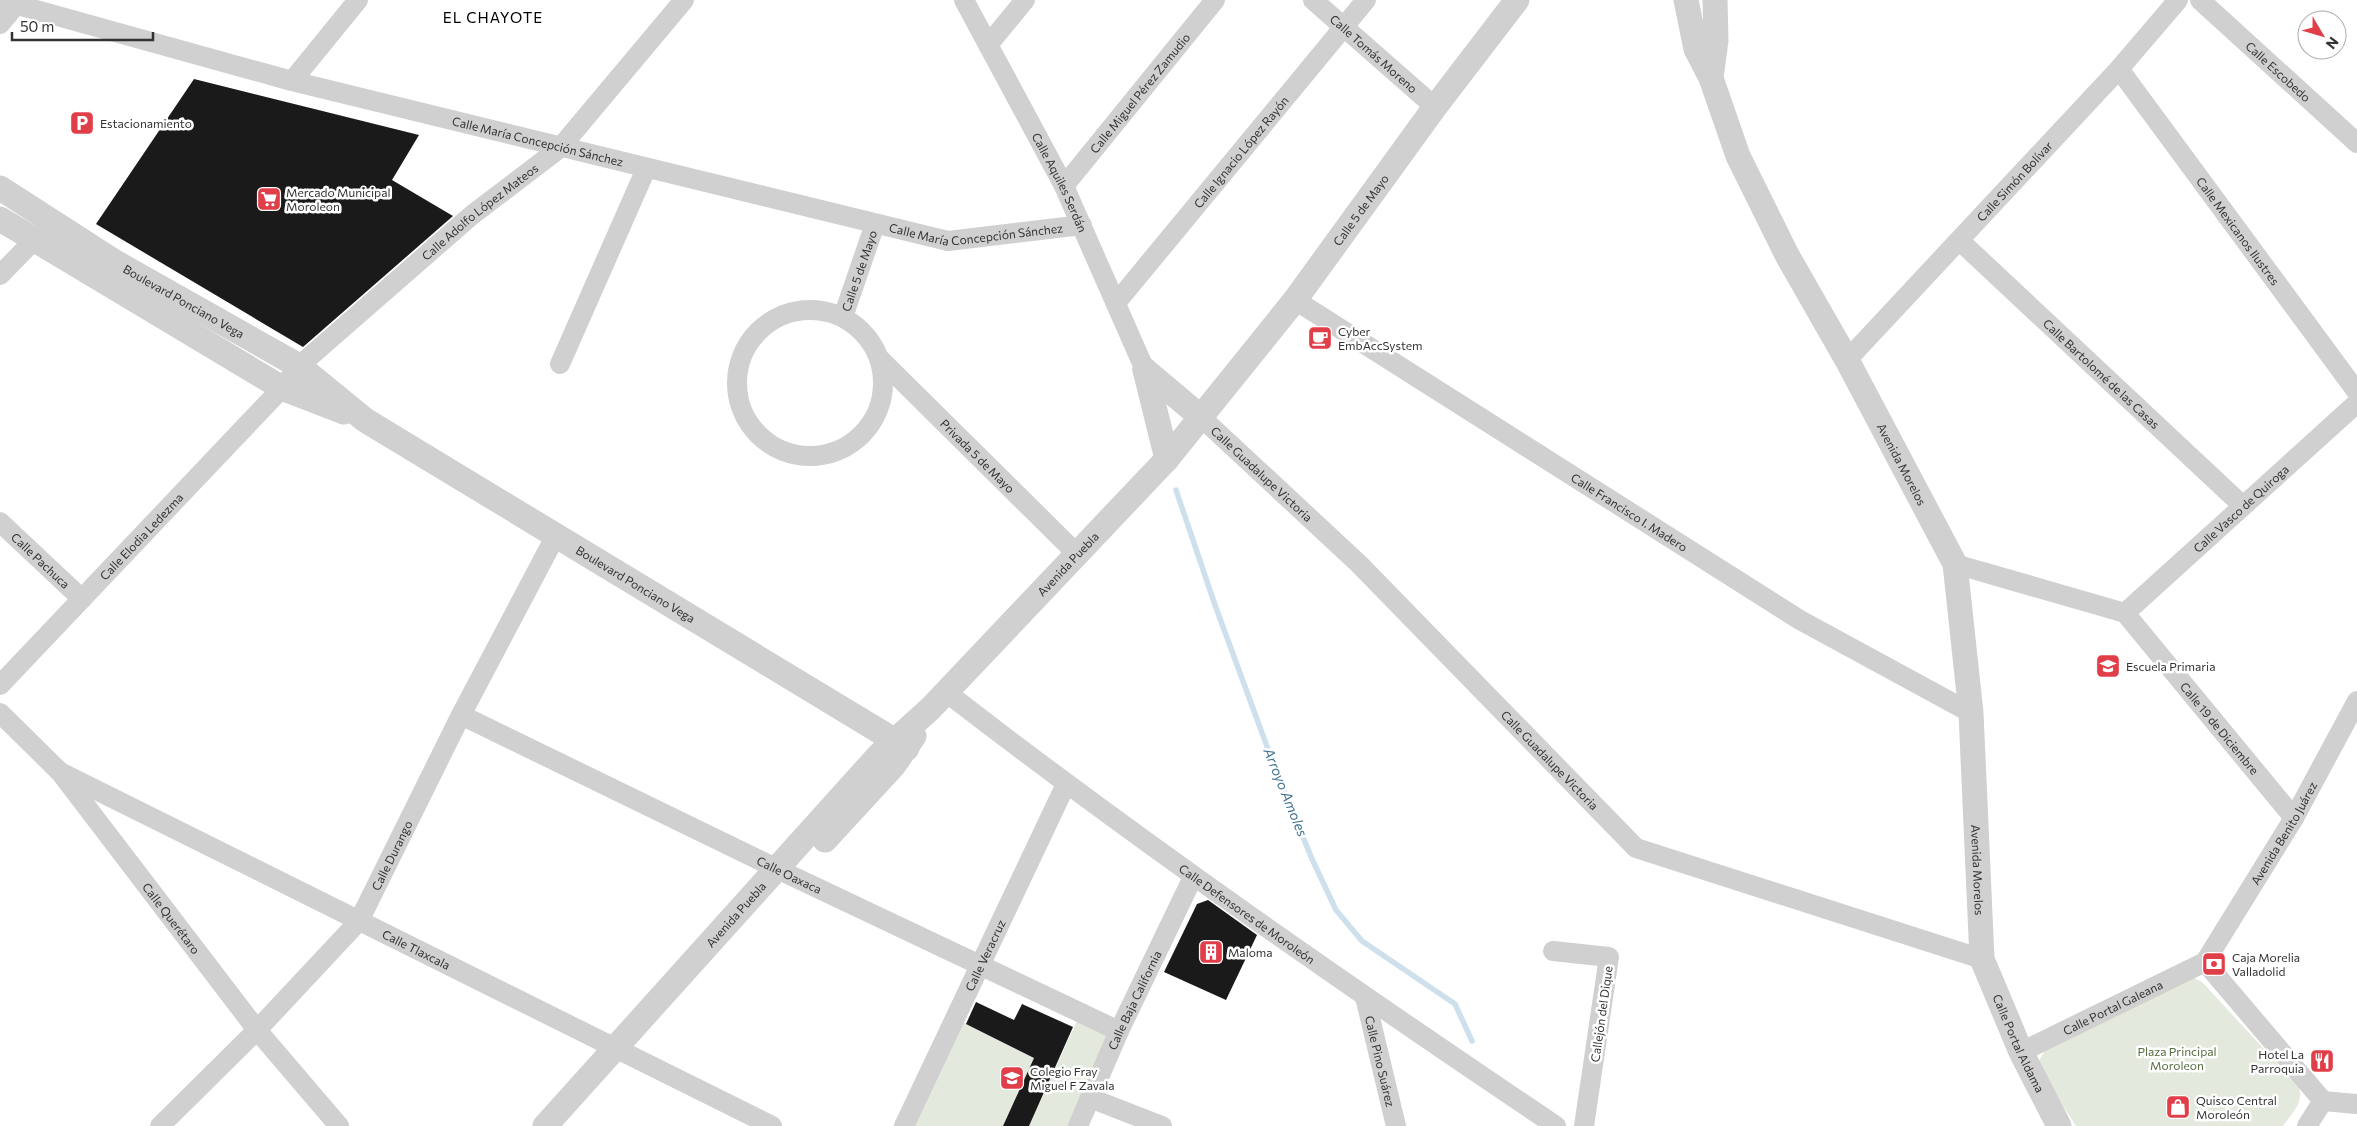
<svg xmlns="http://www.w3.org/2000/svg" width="2357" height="1126" viewBox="0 0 2357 1126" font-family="Commissioner,sans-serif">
  <rect width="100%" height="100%" fill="#fff"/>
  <g fill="#e3e9dc">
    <path d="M2194,978L2202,982L2299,1087C2304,1103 2292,1113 2283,1126H2076L2040,1071L2039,1061L2048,1045Z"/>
    <path d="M1081,1012L1119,1031L1077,1126H1029Z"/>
    <path d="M955,1018L1034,1058L1003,1126H904Z"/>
  </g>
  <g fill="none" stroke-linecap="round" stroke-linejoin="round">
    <path stroke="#cde0eb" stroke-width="5.5" d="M1176,490L1215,605L1279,779L1312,859L1336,910L1362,941L1455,1004L1472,1041"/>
  </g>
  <g fill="#1a1a1a">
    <path d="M194,79L419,135L392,180L453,216L303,347L96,224Z"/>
    <path d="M1317,328L1331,337L1322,350L1308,341Z"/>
    <path d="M1208,900L1257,935L1226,1000L1164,972L1197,904Z"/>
    <path d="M976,1002L1014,1020L1022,1004L1073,1027L1029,1126H1003L1034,1058L966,1024Z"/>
  </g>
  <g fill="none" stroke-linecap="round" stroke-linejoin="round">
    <g stroke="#d0d0d0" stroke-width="20">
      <path id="s1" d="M0,0L292,81L948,241L1082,225"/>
      <path id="s2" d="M964,0L1064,186L1145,370"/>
      <path id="s3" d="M1313,0L1435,107"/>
      <path id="s4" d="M2200,0L2357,143"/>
      <path d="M0,24L20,0"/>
      <path d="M988,45L1025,0"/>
      <path id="s5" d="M2119,69L2357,392"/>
      <path d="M292,81L358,0"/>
      <path id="s6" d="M1064,186L1215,0"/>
      <path id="s7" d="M1960,241L2243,506"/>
      <path d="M0,275L44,230"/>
      <path id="s8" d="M1295,300L1800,620L1971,713"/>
      <path id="s9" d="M1116,303L1366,0"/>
      <circle cx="810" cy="383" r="73"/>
      <path id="s10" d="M843,317L875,224"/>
      <path id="s11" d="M879,358L1077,554"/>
      <path id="s12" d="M1847,360L2119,69L2178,0"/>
      <path d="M560,364L646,169"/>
      <path id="s13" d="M1202,418L1359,564L1636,848L1982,959"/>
      <path id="s14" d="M0,522L82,599"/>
      <path id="s15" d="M1955,564L2125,613L2294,818"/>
      <path id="s16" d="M2125,613L2357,403"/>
      <path id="s17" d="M0,685L282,388L299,366L472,215L560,148L684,0"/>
      <path id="s18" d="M946,692C1144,845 1348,986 1556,1126"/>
      <path id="s19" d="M0,713L60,772L257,1030L339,1126"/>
      <path id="s20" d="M461,715L792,876L1119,1031"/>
      <path id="s21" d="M60,772L772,1126"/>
      <path d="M1553,951L1609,957L1584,1126"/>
      <path id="s22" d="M2205,962L2294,818L2357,701"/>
      <path d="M2205,962L2323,1101"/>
      <path id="s23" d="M1365,997L1396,1126"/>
      <path id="s24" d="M2021,1052L2205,962"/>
      <path d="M1090,1098L1162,1126"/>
      <path d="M2323,1101L2357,1104"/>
      <path id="s25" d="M160,1126L257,1030L359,921L461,715L555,537"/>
      <path id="s26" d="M904,1126L1066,784"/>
      <path id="s27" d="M1078,1126L1119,1031L1193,877"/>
      <path d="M2307,1126L2323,1101"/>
    </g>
    <g stroke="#d0d0d0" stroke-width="25">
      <path d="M1686,0L1696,49L1711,78"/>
      <path id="s28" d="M1715,0L1716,40L1711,78L1738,156L1787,255L1847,360L1955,564L1971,713L1982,959L2021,1052L2059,1126"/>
      <path id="s29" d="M0,188L115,262L299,366L365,420L907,748"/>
      <path d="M0,219L282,388L344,412"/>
      <path d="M1145,370L1167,459"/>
      <path d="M1145,370L1202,418"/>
      <path d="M825,840L894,765L914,736"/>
      <path id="s30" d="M545,1126L879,755L931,708L1167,459L1295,300L1435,107L1517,0"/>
    </g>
  </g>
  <defs>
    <symbol id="parking-square" viewBox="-11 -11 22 22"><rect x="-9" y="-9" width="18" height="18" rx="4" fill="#e03f4a" stroke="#fff"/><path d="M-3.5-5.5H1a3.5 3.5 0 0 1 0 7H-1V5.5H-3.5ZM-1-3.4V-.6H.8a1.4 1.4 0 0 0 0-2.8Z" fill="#fff"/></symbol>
    <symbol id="supermarket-square" viewBox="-11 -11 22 22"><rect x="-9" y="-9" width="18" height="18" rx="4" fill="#e03f4a" stroke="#fff"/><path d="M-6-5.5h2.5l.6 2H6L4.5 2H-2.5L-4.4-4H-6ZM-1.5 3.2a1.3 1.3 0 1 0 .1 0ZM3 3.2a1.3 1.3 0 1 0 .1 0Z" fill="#fff"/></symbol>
    <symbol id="cafe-square" viewBox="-11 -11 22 22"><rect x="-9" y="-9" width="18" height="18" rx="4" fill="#e03f4a" stroke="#fff"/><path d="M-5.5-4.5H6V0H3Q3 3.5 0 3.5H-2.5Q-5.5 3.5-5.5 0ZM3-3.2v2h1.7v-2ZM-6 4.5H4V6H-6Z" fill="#fff"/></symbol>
    <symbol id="school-square" viewBox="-11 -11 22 22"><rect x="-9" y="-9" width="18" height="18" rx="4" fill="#e03f4a" stroke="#fff"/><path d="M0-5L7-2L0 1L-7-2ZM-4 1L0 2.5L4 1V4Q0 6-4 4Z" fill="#fff"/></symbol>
    <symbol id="building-square" viewBox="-11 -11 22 22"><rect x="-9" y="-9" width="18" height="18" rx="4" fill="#e03f4a" stroke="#fff"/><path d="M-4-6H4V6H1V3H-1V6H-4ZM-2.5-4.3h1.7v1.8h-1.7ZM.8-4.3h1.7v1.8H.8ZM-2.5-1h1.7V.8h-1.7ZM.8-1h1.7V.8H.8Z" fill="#fff"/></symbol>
    <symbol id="bank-square" viewBox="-11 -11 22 22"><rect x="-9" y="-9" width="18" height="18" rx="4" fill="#e03f4a" stroke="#fff"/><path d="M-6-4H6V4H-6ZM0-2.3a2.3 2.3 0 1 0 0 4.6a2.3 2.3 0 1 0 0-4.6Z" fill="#fff"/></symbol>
    <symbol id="restaurant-square" viewBox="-11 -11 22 22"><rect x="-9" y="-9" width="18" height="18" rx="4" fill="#e03f4a" stroke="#fff"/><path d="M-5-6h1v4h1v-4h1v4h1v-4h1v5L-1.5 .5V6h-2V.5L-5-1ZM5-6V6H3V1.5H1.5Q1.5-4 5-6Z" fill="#fff"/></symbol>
    <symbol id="shop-square" viewBox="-11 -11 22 22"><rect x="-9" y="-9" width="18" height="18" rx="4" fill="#e03f4a" stroke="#fff"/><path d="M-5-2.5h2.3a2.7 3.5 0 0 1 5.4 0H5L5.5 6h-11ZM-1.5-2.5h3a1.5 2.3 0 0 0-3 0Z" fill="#fff"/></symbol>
  </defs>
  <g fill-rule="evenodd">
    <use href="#parking-square" x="68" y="109" width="28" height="28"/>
    <use href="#supermarket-square" x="255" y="185" width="28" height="28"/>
    <use href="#cafe-square" x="1306" y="324" width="28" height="28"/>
    <use href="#school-square" x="2094" y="652" width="28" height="28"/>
    <use href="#building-square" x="1197" y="938" width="28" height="28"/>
    <use href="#bank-square" x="2200" y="950" width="28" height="28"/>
    <use href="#restaurant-square" x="2308" y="1047" width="28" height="28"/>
    <use href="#school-square" x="998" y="1064" width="28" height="28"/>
    <use href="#shop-square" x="2164" y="1093" width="28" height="28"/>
  </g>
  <g text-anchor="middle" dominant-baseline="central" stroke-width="5" stroke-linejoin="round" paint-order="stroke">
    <g font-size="12" fill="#333" stroke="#fff">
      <text stroke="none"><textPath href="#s3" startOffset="81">Calle Tomás Moreno</textPath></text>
      <text stroke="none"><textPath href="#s4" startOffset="106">Calle Escobedo</textPath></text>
      <text stroke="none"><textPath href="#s6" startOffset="120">Calle Miguel Pérez Zamudio</textPath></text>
      <text stroke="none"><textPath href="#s1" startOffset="556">Calle María Concepción Sánchez</textPath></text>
      <text stroke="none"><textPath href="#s9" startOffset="196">Calle Ignacio López Rayón</textPath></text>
      <text stroke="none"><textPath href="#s2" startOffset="206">Calle Aquiles Serdán</textPath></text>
      <text stroke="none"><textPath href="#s12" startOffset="245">Calle Simón Bolívar</textPath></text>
      <text stroke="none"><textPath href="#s30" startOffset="1228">Calle 5 de Mayo</textPath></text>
      <text stroke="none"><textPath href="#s17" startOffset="675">Calle Adolfo López Mateos</textPath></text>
      <text stroke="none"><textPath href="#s1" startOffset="1006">Calle María Concepción Sánchez</textPath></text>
      <text stroke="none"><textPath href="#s5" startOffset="201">Calle Mexicanos Ilustres</textPath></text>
      <text stroke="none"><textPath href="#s10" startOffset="49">Calle 5 de Mayo</textPath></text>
      <text stroke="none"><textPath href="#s29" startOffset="216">Boulevard Ponciano Vega</textPath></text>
      <text stroke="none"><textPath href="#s7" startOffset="194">Calle Bartolomé de las Casas</textPath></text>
      <text stroke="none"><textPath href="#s11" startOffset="139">Privada 5 de Mayo</textPath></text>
      <text stroke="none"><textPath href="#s28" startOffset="510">Avenida Morelos</textPath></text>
      <text stroke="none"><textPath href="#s13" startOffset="82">Calle Guadalupe Victoria</textPath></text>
      <text stroke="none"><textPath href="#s16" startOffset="156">Calle Vasco de Quiroga</textPath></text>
      <text stroke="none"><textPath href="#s8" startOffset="396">Calle Francisco I. Madero</textPath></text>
      <text stroke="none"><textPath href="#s17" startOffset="205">Calle Elodia Ledezma</textPath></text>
      <text stroke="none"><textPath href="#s14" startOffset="56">Calle Pachuca</textPath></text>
      <text stroke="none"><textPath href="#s30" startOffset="768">Avenida Puebla</textPath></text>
      <text stroke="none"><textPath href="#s29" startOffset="750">Boulevard Ponciano Vega</textPath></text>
      <text stroke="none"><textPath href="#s15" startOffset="326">Calle 19 de Diciembre</textPath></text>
      <text stroke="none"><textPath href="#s13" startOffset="488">Calle Guadalupe Victoria</textPath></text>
      <text stroke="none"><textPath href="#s22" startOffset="151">Avenida Benito Juárez</textPath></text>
      <text stroke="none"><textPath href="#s25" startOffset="359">Calle Durango</textPath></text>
      <text stroke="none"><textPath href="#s28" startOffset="930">Avenida Morelos</textPath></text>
      <text stroke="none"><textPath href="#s20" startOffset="365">Calle Oaxaca</textPath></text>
      <text stroke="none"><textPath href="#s30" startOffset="285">Avenida Puebla</textPath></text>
      <text stroke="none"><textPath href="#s18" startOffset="374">Calle Defensores de Moroleón</textPath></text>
      <text stroke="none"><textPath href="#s19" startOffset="268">Calle Querétaro</textPath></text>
      <text stroke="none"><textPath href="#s21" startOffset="398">Calle Tlaxcala</textPath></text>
      <text stroke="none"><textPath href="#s26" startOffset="189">Calle Veracruz</textPath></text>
      <text stroke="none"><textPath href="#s27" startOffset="138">Calle Baja California</textPath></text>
      <text stroke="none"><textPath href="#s24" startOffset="102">Calle Portal Galeana</textPath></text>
      <text transform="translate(1601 1014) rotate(-82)">Callejón del Dique</text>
      <text stroke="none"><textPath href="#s28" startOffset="1111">Calle Portal Aldama</textPath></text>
      <text stroke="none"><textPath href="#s23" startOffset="66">Calle Pino Suárez</textPath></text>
    </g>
    <g font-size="12" fill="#333" stroke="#fff" text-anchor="start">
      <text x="100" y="123">Estacionamiento</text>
      <text x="286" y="192">Mercado Municipal<tspan x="286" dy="14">Moroleon</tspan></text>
      <text x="1338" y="331">Cyber<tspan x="1338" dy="14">EmbAccSystem</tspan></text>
      <text x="2126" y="666">Escuela Primaria</text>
      <text x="1228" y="952">Maloma</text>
      <text x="2232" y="957">Caja Morelia<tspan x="2232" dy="14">Valladolid</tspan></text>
      <text x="2304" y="1054" text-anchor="end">Hotel La<tspan x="2304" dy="14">Parroquia</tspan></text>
      <text x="1030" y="1071">Colegio Fray<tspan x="1030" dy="14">Miguel F Zavala</tspan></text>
      <text x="2196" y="1100">Quisco Central<tspan x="2196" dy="14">Moroleón</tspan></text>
    </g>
    <g font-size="12" fill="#566e41" stroke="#fff">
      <text x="2177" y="1051">Plaza Principal<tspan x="2177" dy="14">Moroleon</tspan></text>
    </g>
    <g font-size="14" font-style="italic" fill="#427494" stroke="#fff">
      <text transform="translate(1286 792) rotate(68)">Arroyo Amoles</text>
    </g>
    <g font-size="15" letter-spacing="1" fill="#000" stroke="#fff">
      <text x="493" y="17">EL CHAYOTE</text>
    </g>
  </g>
  <g transform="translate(2322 35) rotate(128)"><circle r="24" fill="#ffffff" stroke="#adadad"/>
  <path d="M0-4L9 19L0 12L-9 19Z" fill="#e03f4a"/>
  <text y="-8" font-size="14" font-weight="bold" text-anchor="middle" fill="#333333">N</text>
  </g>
  <path d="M12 32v8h141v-8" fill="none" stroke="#333333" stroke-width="2.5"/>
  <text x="20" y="32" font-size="15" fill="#333333" stroke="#ffffff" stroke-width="4" paint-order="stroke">50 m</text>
</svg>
